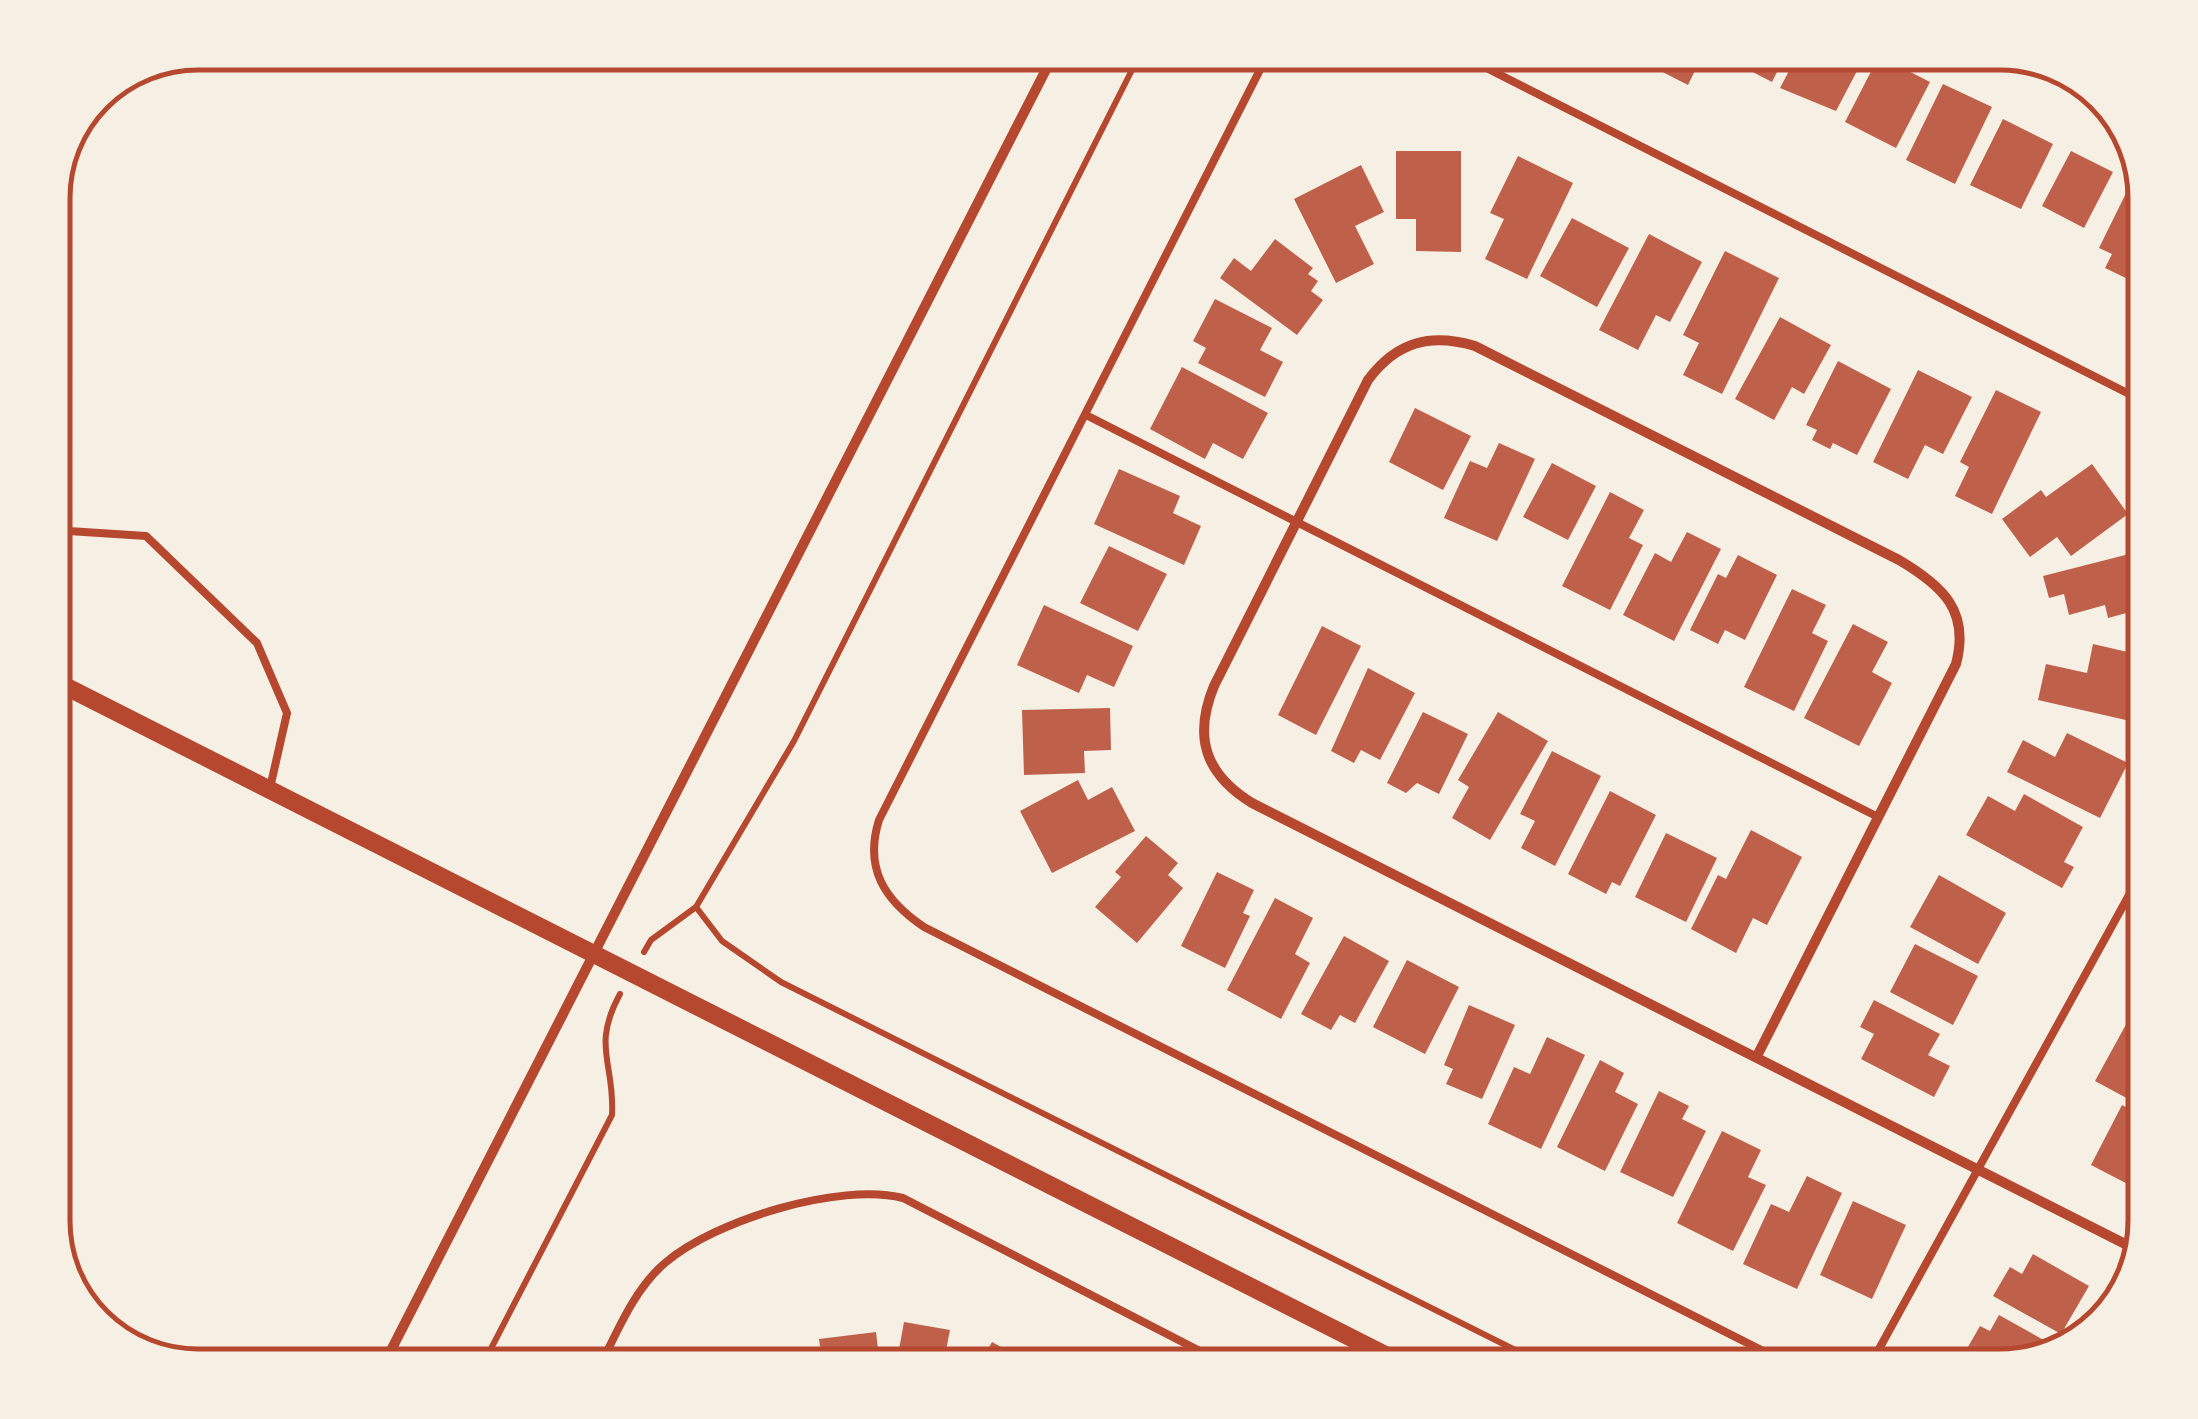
<svg xmlns="http://www.w3.org/2000/svg" width="2198" height="1419" viewBox="0 0 2198 1419" font-family="Montserrat,sans-serif">
  <rect width="100%" height="100%" fill="#f6efe4"/>
  <g fill="#bf614a">
    <path d="M1640,52H1704L1688,85L1637,59Z"/>
    <path d="M1714,52H1787L1772,82Z"/>
    <path d="M1799,52H1867L1836,111L1780,88Z"/>
    <path d="M1879,56L1930,82L1896,148L1845,122Z"/>
    <path d="M1943,84L1992,107L1955,184L1906,160Z"/>
    <path d="M2003,119L2053,144L2021,209L1970,185Z"/>
    <path d="M1396,151H1461V252L1416,251V219H1396Z"/>
    <path d="M2071,151L2113,172L2084,228L2042,206Z"/>
    <path d="M1518,156L1573,183L1527,279L1485,259L1504,219L1490,213Z"/>
    <path d="M1361,165L1384,212L1355,226L1374,264L1336,283L1294,199Z"/>
    <path d="M2131,183L2145,190V254L2132,281L2105,268L2112,254L2099,248Z"/>
    <path d="M1572,218L1629,248L1597,307L1540,276Z"/>
    <path d="M1649,234L1702,262L1670,322L1656,315L1638,350L1599,330Z"/>
    <path d="M1275,239L1313,268L1308,274L1318,281L1311,291L1323,300L1297,335L1220,278L1234,258L1251,271Z"/>
    <path d="M1725,251L1779,278L1722,394L1683,375L1699,343L1683,335Z"/>
    <path d="M1215,299L1272,328L1260,350L1283,362L1265,397L1198,363L1206,348L1193,341Z"/>
    <path d="M1780,317L1831,345L1804,394L1792,387L1774,420L1735,399Z"/>
    <path d="M1838,361L1891,389L1857,455L1833,443L1830,449L1812,440L1817,430L1806,425Z"/>
    <path d="M1182,367L1268,413L1243,459L1213,443L1205,459L1150,429Z"/>
    <path d="M1918,370L1972,397L1943,454L1925,445L1908,479L1873,462Z"/>
    <path d="M1996,390L2041,412L1992,514L1955,496L1969,467L1960,462Z"/>
    <path d="M1415,408L1471,436L1443,490L1389,462Z"/>
    <path d="M1499,443L1535,459L1497,541L1444,518L1470,461L1487,468Z"/>
    <path d="M1552,463L1596,486L1568,540L1523,517Z"/>
    <path d="M2092,464L2128,514L2071,556L2057,537L2030,557L2002,519L2041,490L2046,497Z"/>
    <path d="M1119,469L1180,496L1173,513L1201,526L1184,565L1094,524Z"/>
    <path d="M1610,492L1644,510L1629,538L1643,545L1610,610L1562,586Z"/>
    <path d="M1687,532L1721,549L1674,641L1623,615L1655,553L1671,562Z"/>
    <path d="M1109,546L1167,574L1138,631L1080,603Z"/>
    <path d="M2141,551L2145,608L2108,618L2105,605L2069,615L2064,594L2049,598L2043,576Z"/>
    <path d="M1738,555L1777,575L1745,640L1725,630L1718,644L1690,630L1718,574L1726,578Z"/>
    <path d="M1792,589L1826,605L1812,633L1828,641L1794,711L1744,687Z"/>
    <path d="M1044,605L1133,646L1114,687L1087,675L1079,693L1017,665Z"/>
    <path d="M1853,624L1888,642L1872,672L1892,683L1859,746L1804,718Z"/>
    <path d="M1322,626L1361,646L1316,735L1278,715Z"/>
    <path d="M2093,644L2145,656V695L2139,723L2038,700L2046,664L2087,673Z"/>
    <path d="M1368,668L1415,693L1380,760L1361,750L1354,763L1331,751Z"/>
    <path d="M1110,708L1111,750L1084,751L1085,773L1024,775L1022,710Z"/>
    <path d="M1423,712L1468,734L1439,794L1417,783L1406,793L1387,783Z"/>
    <path d="M1498,712L1548,741L1490,840L1452,818L1469,787L1458,780Z"/>
    <path d="M2067,733L2128,763L2100,818L2007,772L2023,740L2055,757Z"/>
    <path d="M1552,751L1601,776L1555,866L1521,848L1535,821L1520,814Z"/>
    <path d="M1078,780L1088,800L1112,787L1135,831L1052,873L1020,811Z"/>
    <path d="M1610,791L1656,815L1620,886L1612,882L1606,894L1568,874Z"/>
    <path d="M2024,794L2083,827L2064,862L2074,867L2062,888L1966,835L1988,796L2015,811Z"/>
    <path d="M1751,830L1802,857L1767,925L1753,918L1736,953L1691,929L1718,875L1726,879Z"/>
    <path d="M1666,833L1717,858L1686,922L1635,897Z"/>
    <path d="M1146,836L1178,863L1168,875L1183,888L1137,943L1095,907L1121,877L1115,872Z"/>
    <path d="M1217,872L1254,890L1243,913L1250,916L1225,968L1181,946Z"/>
    <path d="M1939,875L2006,913L1978,964L1910,927Z"/>
    <path d="M1275,898L1313,918L1295,954L1310,963L1281,1019L1227,990Z"/>
    <path d="M1344,936L1389,961L1355,1023L1340,1015L1331,1030L1301,1014Z"/>
    <path d="M1915,944L1978,976L1953,1025L1890,992Z"/>
    <path d="M1407,960L1459,987L1425,1054L1373,1027Z"/>
    <path d="M1874,1000L1940,1034L1928,1055L1950,1066L1934,1097L1861,1059L1874,1034L1860,1027Z"/>
    <path d="M1469,1005L1515,1025L1482,1099L1446,1084L1453,1069L1444,1065Z"/>
    <path d="M2129,1019L2145,1027V1108L2095,1081Z"/>
    <path d="M1547,1037L1585,1055L1541,1149L1488,1124L1514,1067L1530,1074Z"/>
    <path d="M1600,1060L1624,1073L1615,1092L1638,1104L1605,1171L1557,1147Z"/>
    <path d="M1659,1091L1689,1106L1682,1119L1706,1131L1673,1197L1620,1172Z"/>
    <path d="M2122,1105L2145,1117V1193L2091,1165Z"/>
    <path d="M1722,1131L1761,1150L1748,1177L1766,1185L1733,1251L1677,1223Z"/>
    <path d="M1807,1176L1842,1193L1797,1289L1743,1264L1771,1204L1789,1212Z"/>
    <path d="M1853,1201L1906,1225L1872,1299L1820,1275Z"/>
    <path d="M2033,1254L2089,1286L2061,1334L1993,1296L2010,1267L2022,1274Z"/>
    <path d="M1999,1315L2058,1348L2055,1352L2001,1366H1975L1961,1359L1980,1326L1990,1331Z"/>
    <path d="M904,1322L950,1330L943,1366H896Z"/>
    <path d="M876,1332L880,1366H823L819,1339Z"/>
    <path d="M992,1342L1016,1355L1009,1366H978Z"/>
  </g>
  <g fill="none" stroke-linecap="round" stroke-linejoin="round">
    <g stroke="#b5482f" stroke-width="6">
      <path d="M696,907L722,941L781,982L1547,1366"/>
      <path d="M644,952L651,940L696,907L794,741L1141,52"/>
      <path d="M482,1366L612,1115C615,1063 591,1047 620,994"/>
    </g>
    <g stroke="#b5482f" stroke-width="8">
      <path d="M1269,52L879,820C864,868 884,900 924,927L1793,1366"/>
      <path d="M1455,52L2145,402"/>
      <path d="M1086,415L1878,817"/>
      <path d="M53,530L146,536L257,643L287,713L270,788"/>
      <path d="M600,1366C617,1332 635,1288 665,1263C715,1220 840,1182 903,1198L1229,1366"/>
      <path d="M1862,1366L1879,1349L2145,866"/>
    </g>
    <g stroke="#b5482f" stroke-width="10">
      <path d="M2062,71L2087,84"/>
      <path d="M1757,1056L1956,664C1970,611 1943,586 1899,560L1475,346C1431,333 1397,341 1368,380L1214,686C1193,737 1205,774 1252,803L2137,1250"/>
      <path d="M383,1366L1055,52"/>
    </g>
    <path stroke="#b5482f" stroke-width="18" d="M53,680L1407,1366"/>
  </g>
  <path d="M0 0H2198V1419H0ZM198 70H2000A128 128 0 0 1 2128 198V1221A128 128 0 0 1 2000 1349H198A128 128 0 0 1 70 1221V198A128 128 0 0 1 198 70Z" fill="#f6efe4" fill-rule="evenodd"/>
  <path fill="none" stroke="#b5482f" stroke-width="5" d="M198 70H2000A128 128 0 0 1 2128 198V1221A128 128 0 0 1 2000 1349H198A128 128 0 0 1 70 1221V198A128 128 0 0 1 198 70Z"/>
</svg>
